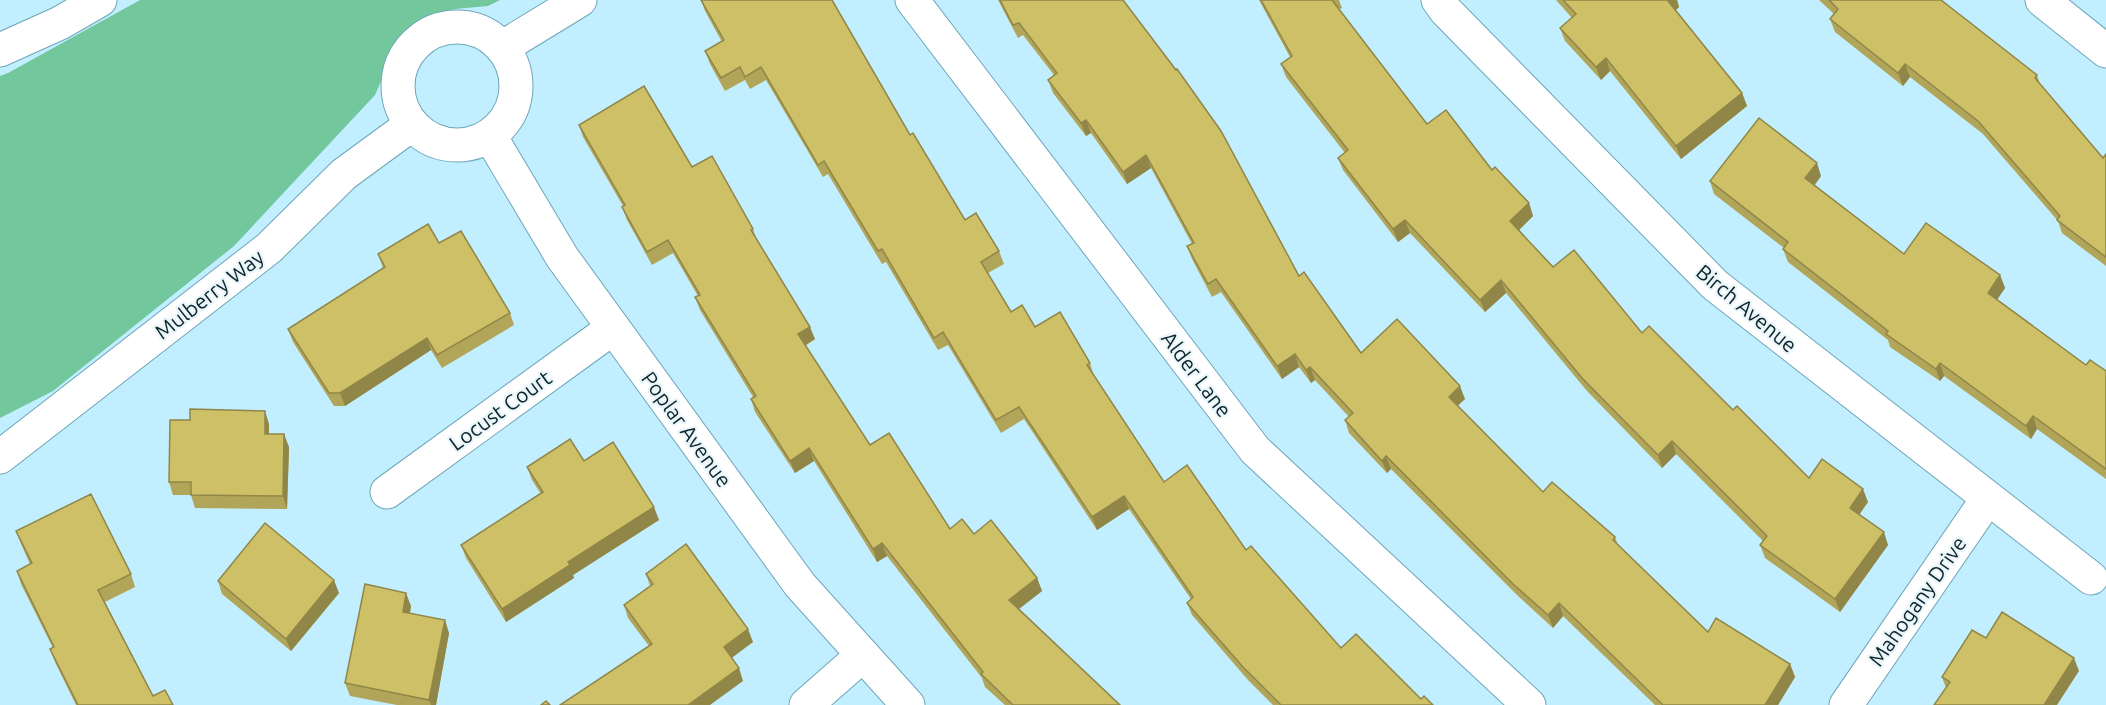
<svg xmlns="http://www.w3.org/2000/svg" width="2106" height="705" viewBox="0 0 2106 705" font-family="Ubuntu,sans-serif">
  <rect width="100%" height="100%" fill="#c1efff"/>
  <path fill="#73c79d" d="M140,0H500L488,6L455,9L424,17L400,38L375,95L234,246L53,391L0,418V76L8,73Z"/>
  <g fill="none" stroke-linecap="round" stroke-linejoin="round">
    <defs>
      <g id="minor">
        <path d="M912,0L1255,450L1529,705"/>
        <path d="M1438,0L1446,11L1715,285L2091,578"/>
        <path d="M2042,0L2106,51"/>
        <circle cx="457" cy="86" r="59"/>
        <path d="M503,47L580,0"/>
        <path d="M0,50L60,23L100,0"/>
        <path d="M490,136L562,257L800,585L908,705"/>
        <path d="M0,457L269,248L344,174L411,125"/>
        <path d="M387,492L613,328"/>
        <path d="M806,705L863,655"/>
        <path d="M1846,705L1988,498"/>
      </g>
    </defs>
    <use href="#minor" stroke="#6ea6b9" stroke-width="35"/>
    <use href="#minor" stroke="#fff" stroke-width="33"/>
  </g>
  <g fill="#b1a559">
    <path d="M701,0L910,135L965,220L999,251L1004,264L988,273L1011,312L1090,363L1094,377L1164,482L1246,550L1341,648L1421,699L1433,705H1273L1248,680L1192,615L1187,603L1191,599L1129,509L1097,530L1024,419L1001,433L948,345L938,350L886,262L882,264L828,174L823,177L766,80L750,89L745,80L725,91L710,64L705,51L722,42L705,11Z"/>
    <path d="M998,0H1123L1299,276L1361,353L1465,399L1457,406L1543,492L1615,537L1618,545L1708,632L1790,664L1795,677L1778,705H1655L1563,616L1553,628L1518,596L1391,469L1387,473L1349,433L1345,420L1349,417L1315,380L1311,383L1299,367L1282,379L1221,292L1212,297L1192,259L1187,246L1192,244L1151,168L1127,184L1091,133L1086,136L1053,93L1048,80L1054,75L1023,35L1018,38Z"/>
    <path d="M1259,0H1339L1342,8L1339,9L1427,124L1492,170L1529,203L1533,216L1519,230L1553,267L1642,333L1733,410L1809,478L1868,502L1859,514L1888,545L1840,612L1765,558L1760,545L1763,541L1676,454L1662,468L1587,391L1506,293L1485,312L1410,233L1398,242L1343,170L1338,158L1345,153L1286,77L1281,64L1290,57Z"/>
    <path d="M1556,0H1677L1679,7L1676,10L1742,93L1747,106L1681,159L1610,71L1601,80L1565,41L1560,28L1572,18Z"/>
    <path d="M1819,0H1941L2037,75L2040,84L2103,158L2106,154V266L2062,233L2058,221L1983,134L1910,77L1903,86L1835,32L1830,19L1834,14Z"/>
    <path d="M579,125L692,167L753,229L756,238L815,339L805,346L870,445L950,529L974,534L1037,578L1042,591L1018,609L1120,705H1005L985,687L982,678L887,556L877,562L814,461L795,473L755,412L751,399L753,397L700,310L695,297L698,296L673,253L652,265L627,220L622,207L623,206L583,137Z"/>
    <path d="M1821,176L1815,185L1904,254L2000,275L2005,288L1997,299L2086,365L2106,371V479L2037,429L2031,439L1944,376L1940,381L1890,347L1888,340L1788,262L1783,249L1784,248L1714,194L1710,181Z"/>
    <path d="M439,243L510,313L514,325L442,368L431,350L345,406H334L293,342L288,329L383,268L378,254Z"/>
    <path d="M269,424V434L289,447L287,509L195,508L191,495H173L169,482Z"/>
    <path d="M584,461L659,520L573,575L574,578L506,622L466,558L461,545L541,494L532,480L527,467Z"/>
    <path d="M16,531L131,574L135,587L105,602L153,696L173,705H76L55,662L50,649L53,648L21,584L17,571L30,564L21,544Z"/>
    <path d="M646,574L753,642L731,657L743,681L649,646L628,618L624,605L650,586Z"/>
    <path d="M218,581L339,593L291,651L222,594Z"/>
    <path d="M411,606L410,613L449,633L436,705H397L350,696L345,683Z"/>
    <path d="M1986,638L2079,671L1946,688L1942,677Z"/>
  </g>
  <g fill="#908648">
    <path d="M1668,0H1677L1679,7L1672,13Z"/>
    <path d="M1606,58L1610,71L1601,80L1596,67Z"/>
    <path d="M1905,64L1910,77L1903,86L1898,73Z"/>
    <path d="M1742,93L1747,106L1681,159L1676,146Z"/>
    <path d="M1086,120L1091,133L1086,136L1081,123Z"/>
    <path d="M1146,155L1151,168L1127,184L1123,172Z"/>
    <path d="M1817,163L1821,176L1810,190L1805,178Z"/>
    <path d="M1529,203L1533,216L1515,234L1510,221Z"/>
    <path d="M1405,220L1410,233L1398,242L1393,229Z"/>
    <path d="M2000,275L2005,288L1993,306L1988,293Z"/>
    <path d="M1501,280L1506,293L1485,312L1480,300Z"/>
    <path d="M810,327L815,339L802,347L798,334Z"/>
    <path d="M427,338L431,350L345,406L340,393Z"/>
    <path d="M1295,354L1299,367L1282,379L1277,366Z"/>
    <path d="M1940,363L1944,376L1940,381L1936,369Z"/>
    <path d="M1310,367L1315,380L1311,383L1306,370Z"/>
    <path d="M1460,386L1465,399L1453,410L1449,397Z"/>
    <path d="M265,411L269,424V447L265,434Z"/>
    <path d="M2033,416L2037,429L2031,439L2026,426Z"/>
    <path d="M284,434L289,447L287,509L283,496Z"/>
    <path d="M1672,441L1676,454L1662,468L1658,455Z"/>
    <path d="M809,448L814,461L795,473L790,461Z"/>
    <path d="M1386,456L1391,469L1387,473L1382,461Z"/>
    <path d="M1863,489L1868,502L1855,521L1850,508Z"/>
    <path d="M1124,496L1129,509L1097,530L1092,517Z"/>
    <path d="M654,507L659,520L573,575L574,578L506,622L502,609L568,562Z"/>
    <path d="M1884,532L1888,545L1840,612L1835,599Z"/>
    <path d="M882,543L887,556L877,562L873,549Z"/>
    <path d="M1037,578L1042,591L1014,613L1009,600Z"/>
    <path d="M334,580L339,593L291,651L286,639Z"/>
    <path d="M406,593L411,606L408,625L403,612Z"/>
    <path d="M1559,603L1563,616L1553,628L1548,615Z"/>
    <path d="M445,620L449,633L436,705H431L429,700Z"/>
    <path d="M748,629L753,642L729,660L724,647Z"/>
    <path d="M2074,658L2079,671L2057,705H2044Z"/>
    <path d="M1790,664L1795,677L1778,705H1765Z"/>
    <path d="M739,668L743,681L710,705H688Z"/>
  </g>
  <g fill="#cec067" stroke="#908648" stroke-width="1.5">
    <path d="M701,0H832L910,135L913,133L965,220L976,213L999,251L981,262L1011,312L1022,305L1035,327L1060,312L1090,363L1087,365L1164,482L1187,465L1246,550L1251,546L1341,648L1356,634L1421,699L1424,696L1433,705H1281L1243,667L1187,603L1193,597L1124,496L1092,517L1019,407L996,420L943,332L934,338L882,249L878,251L824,161L818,165L761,67L745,77L740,67L721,78L705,51L724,40Z"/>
    <path d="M1000,0H1123L1176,70L1177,69L1221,131L1299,276L1304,272L1361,353L1397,319L1460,386L1449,397L1543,492L1552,482L1615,537L1613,540L1708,632L1716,618L1790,664L1765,705H1663L1559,603L1548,615L1513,584L1386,456L1382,461L1345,420L1353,413L1310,367L1306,370L1295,354L1277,366L1216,279L1208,284L1187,246L1194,243L1146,155L1123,172L1086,120L1081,123L1048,80L1057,73L1019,23L1013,25Z"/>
    <path d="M1261,0H1332L1427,124L1446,110L1492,170L1495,167L1529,203L1510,221L1553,267L1574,250L1642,333L1649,326L1733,410L1737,406L1809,478L1822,459L1863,489L1850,508L1884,532L1835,599L1760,545L1767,536L1672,441L1658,455L1582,378L1501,280L1480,300L1405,220L1393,229L1338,158L1348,150L1281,64L1292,56Z"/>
    <path d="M1563,0H1668V1L1742,93L1676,146L1606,58L1596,67L1560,28L1576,14Z"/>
    <path d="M1829,0H1941L2037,75L2035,78L2103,158L2106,154V257L2057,220L2060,216L1978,121L1905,64L1898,73L1830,19L1838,9Z"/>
    <path d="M644,86L692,167L712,156L753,229L751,230L810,327L798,334L870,445L889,433L950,529L962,519L974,534L991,520L1037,578L1009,600L1120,705H1013L981,674L983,672L882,543L873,549L809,448L790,461L751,399L756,396L695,297L700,295L668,240L647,252L622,207L625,205L579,125Z"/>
    <path d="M1759,118L1817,163L1805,178L1904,254L1926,223L2000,275L1988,293L2086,365L2090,360L2106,371V469L2033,416L2026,426L1940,363L1936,369L1886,334L1888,331L1783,249L1788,242L1710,181Z"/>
    <path d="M428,224L439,243L461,231L510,313L437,355L427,338L340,393H329L288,329L385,267L378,254Z"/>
    <path d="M190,409L265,411V434H284L283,496L191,495V482H169L170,420H190Z"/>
    <path d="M570,439L584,461L613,442L654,507L568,562L570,565L502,609L461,545L543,492L527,467Z"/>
    <path d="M91,494L131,574L98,590L153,696L165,690L173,705H78L50,649L54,647L17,571L32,563L16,531Z"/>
    <path d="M265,523L334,580L286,639L218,581Z"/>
    <path d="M686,544L748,629L724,647L739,668L688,705H560L652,644L624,605L653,584L646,574Z"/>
    <path d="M365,584L406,593L403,612L445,620L429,700L345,683Z"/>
    <path d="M2002,612L2074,658L2044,705H1934L1950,682L1942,677L1972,630L1986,638Z"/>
    <path d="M546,701L550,705H541Z"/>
  </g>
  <g text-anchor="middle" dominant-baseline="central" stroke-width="4.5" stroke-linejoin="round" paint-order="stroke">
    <g font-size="21" fill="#0d252c" stroke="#eaf6fa">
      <text transform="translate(209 294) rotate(-38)">Mulberry Way</text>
      <text transform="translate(1747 308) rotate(40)">Birch Avenue</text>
      <text transform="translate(1197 374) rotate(53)">Alder Lane</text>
      <text transform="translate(500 410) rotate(-36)">Locust Court</text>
      <text transform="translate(687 429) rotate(54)">Poplar Avenue</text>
      <text transform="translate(1917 601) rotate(-55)">Mahogany Drive</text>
    </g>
  </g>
</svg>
